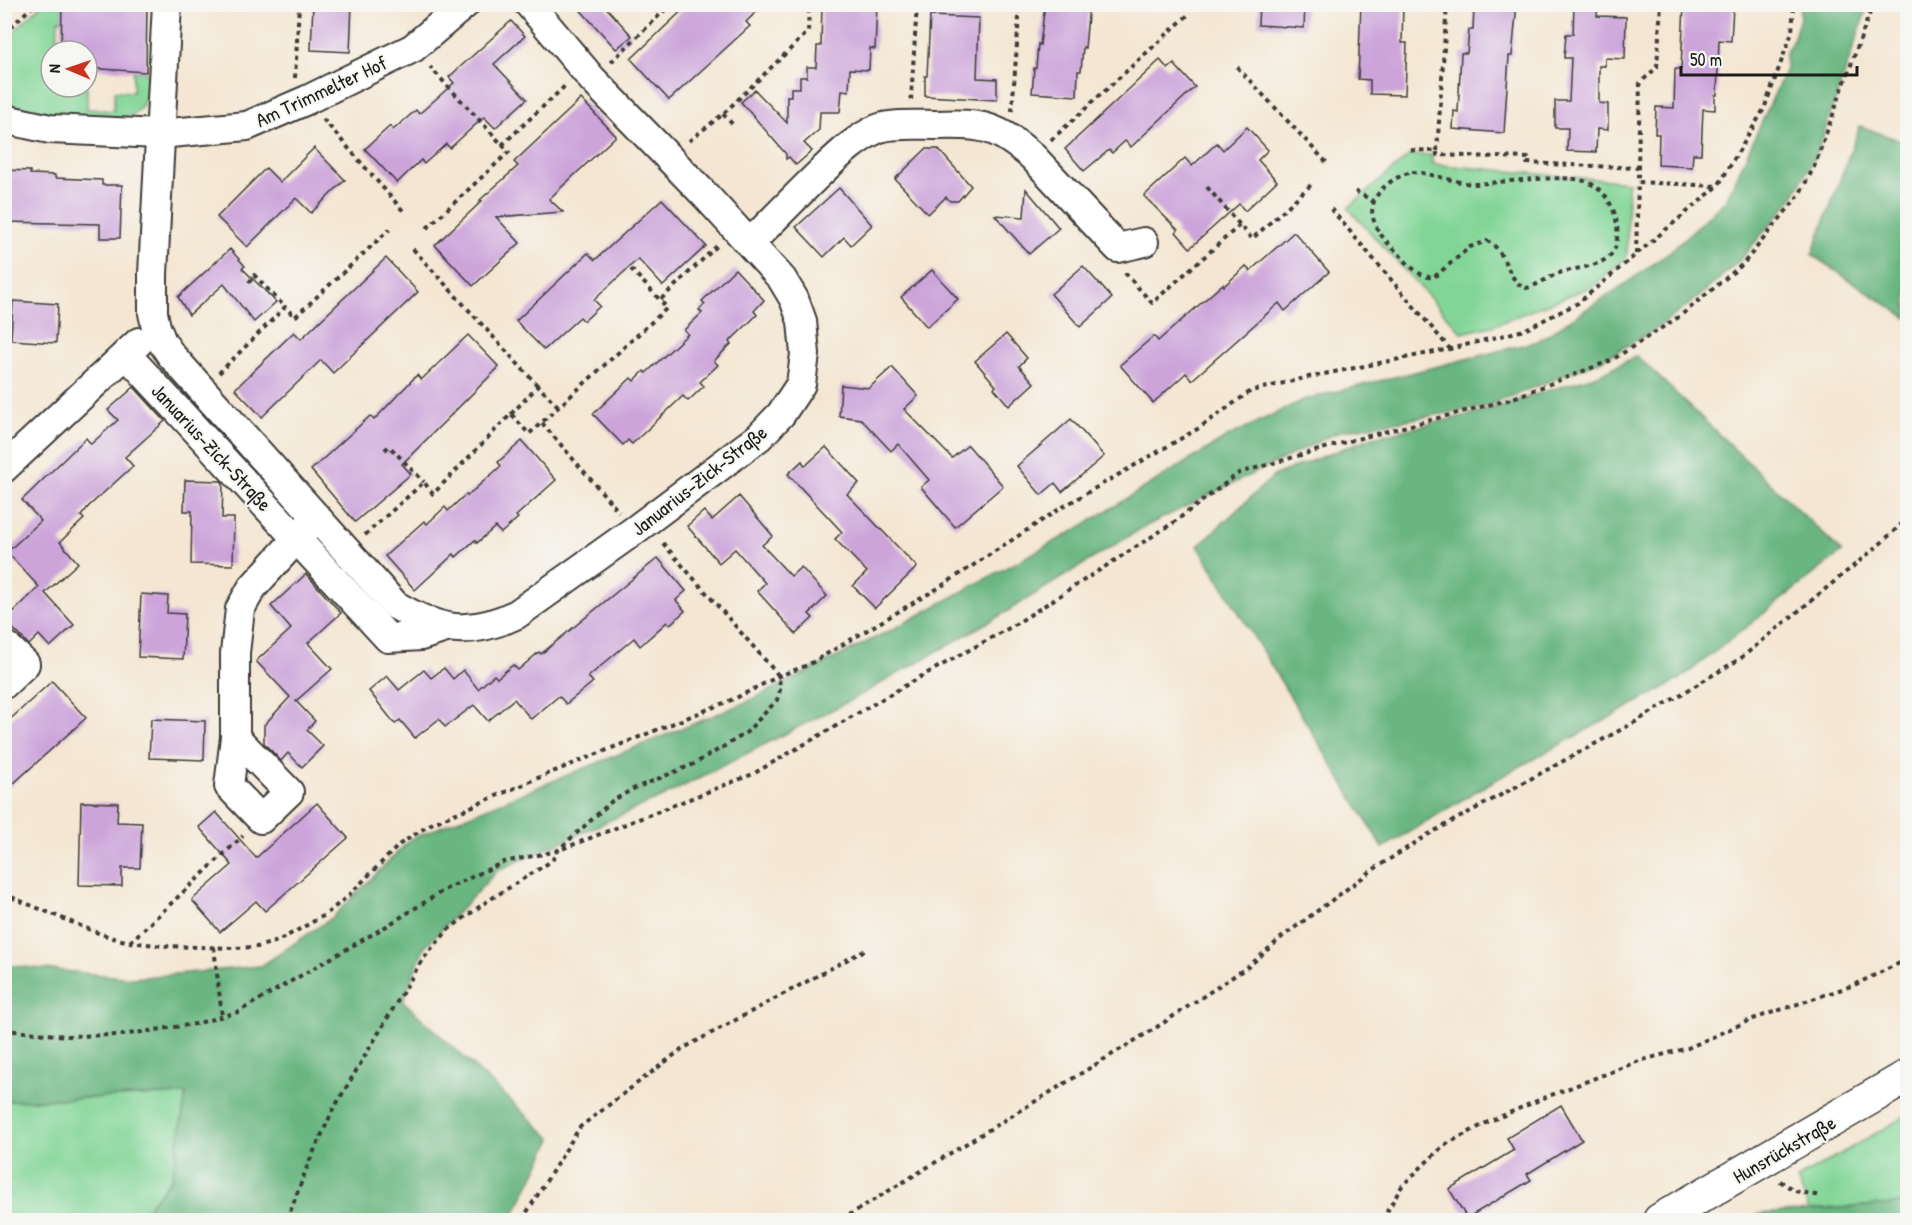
<svg xmlns="http://www.w3.org/2000/svg" width="1912" height="1225" viewBox="0 0 1912 1225" font-family="'Patrick Hand',sans-serif">
  <rect width="100%" height="100%" fill="#f6f6f2"/>
  <filter id="ink" filterUnits="userSpaceOnUse"><feTurbulence type="fractalNoise" baseFrequency=".0167" numOctaves="2"/><feDisplacementMap in="SourceGraphic" scale="12" xChannelSelector="R" yChannelSelector="G"/><feConvolveMatrix kernelMatrix="1 2 1 2 8 2 1 2 1" color-interpolation-filters="sRGB"/></filter>
  <filter id="wash" filterUnits="userSpaceOnUse"><feTurbulence type="fractalNoise" baseFrequency=".008" numOctaves="4" result="noise"/><feDisplacementMap in="SourceGraphic" scale="24" xChannelSelector="R" yChannelSelector="G"/><feGaussianBlur stdDeviation="1.35" result="paint"/><feColorMatrix in="noise" values="0 0 0 0 0 0 0 0 0 0 0 0 0 0 0 0 0 1.4 0 .05"/><feComposite in="paint" operator="in"/></filter>
  <g filter="url(#wash)">
    <rect width="100%" height="100%" fill="#f4e6d2"/>
    <g fill="#82d597" stroke="#4f785a" stroke-width="1.5">
      <path d="M41,5H62V20H58L57,47H60V51H51V87L87,88V109L113,111L115,91L133,92V71L148,72C148,89 149,103 134,114C117,127 27,111 5,105V40Z"/>
      <path d="M1410,155H1432V164L1628,182L1627,257L1593,286L1492,326L1462,333L1348,208Z"/>
      <path d="M186,1094L172,1178L137,1220H5L4,1100L12,1101Z"/>
      <path d="M1907,1115V1203L1809,1210L1797,1179Z"/>
    </g>
    <g fill="#69b680" stroke="#42694e" stroke-width="1.5">
      <path d="M1800,5H1868L1818,151L1791,200L1739,261L1699,297L1656,329L1600,361L1485,407L1340,431L1142,528L1006,612L857,697L664,796L497,871L424,948L403,1001L552,1139L511,1220H137L172,1178L186,1094L12,1101L5,1100V965L133,978L261,966L333,917L411,839L749,701L895,628L1074,531L1229,436L1303,400L1538,341L1622,286L1667,254L1726,200L1786,69L1785,54L1793,40L1800,18Z"/>
      <path d="M1860,126L1907,143V318L1812,255Z"/>
      <path d="M1637,356L1842,552L1680,679L1488,784L1383,848L1198,546L1275,475L1373,437L1477,413L1598,375Z"/>
      <path d="M1907,1203V1220H1744L1759,1214Z"/>
    </g>
    <g id="blocks">
      <g fill="#cca4da">
        <path d="M62,4H147L146,72L87,68V51H61Z"/>
        <path d="M313,4H352L350,52L311,50Z"/>
        <path d="M575,4H603L632,36L616,49Z"/>
        <path d="M689,4H764L746,22L750,26L669,100L631,59Z"/>
        <path d="M822,4H877L875,49L870,48L869,70L850,69L849,91L842,90L840,112H820L819,130L804,143L812,151L796,165L789,157L786,159V154L741,102L755,90L787,123V96H791V88H800V77H807V67H816L817,46H821Z"/>
        <path d="M1045,4H1089L1085,48L1083,47L1081,71H1078L1077,96L1032,93L1034,68H1036L1038,44L1040,45Z"/>
        <path d="M1259,4H1305L1304,28L1258,25Z"/>
        <path d="M1361,4H1403L1402,43H1407L1405,95L1370,94V80L1358,79Z"/>
        <path d="M1480,4H1517L1512,56H1509L1504,133L1453,129L1454,111L1458,112L1461,53H1467L1469,30H1473L1474,6H1480Z"/>
        <path d="M1574,4H1598L1597,16L1626,17L1625,59L1605,58V66H1599V103L1608,104V130L1597,129L1596,152L1567,151L1568,128H1555V101H1569L1571,58H1564L1566,34H1573Z"/>
        <path d="M1684,4L1733,7L1731,41L1719,40L1717,95H1715V110L1703,109L1701,154H1693L1692,167L1658,165L1659,134H1655L1656,107L1674,108L1675,69H1681Z"/>
        <path d="M930,16L979,18L977,78L997,79V100L925,96V76H927Z"/>
        <path d="M511,21L525,36L494,64L527,99L495,128L484,117L450,148L446,144L424,164L421,160L397,183L365,149L390,126L393,130L416,110L419,114L454,83L449,77Z"/>
        <path d="M1160,60L1168,69L1174,64L1195,87L1131,147L1125,141L1112,153L1109,150L1084,171L1065,149Z"/>
        <path d="M581,99L616,136L549,199L563,212L496,217L520,243L473,286L435,245L482,201L480,200L518,166L514,162Z"/>
        <path d="M1247,127L1268,150L1258,160L1277,181L1245,211L1239,204L1190,248L1176,232L1178,230L1144,196L1185,158L1192,166L1217,143L1223,150Z"/>
        <path d="M314,148L345,180L311,213L296,198L247,247L217,217L266,168L280,182Z"/>
        <path d="M926,149H938L971,186L958,201H950L946,197L928,214L895,179Z"/>
        <path d="M4,170L30,171V174L55,175V178L102,180V185H122L120,238H100V224L5,222Z"/>
        <path d="M839,188L872,225L851,245L844,237L824,257L796,227Z"/>
        <path d="M1026,189L1059,228L1029,254L995,215L1024,217Z"/>
        <path d="M662,199L706,246L663,286L638,259L594,300L600,306L584,321L580,317L544,350L516,321L588,253L595,260Z"/>
        <path d="M1294,232L1329,272L1285,311L1279,303L1192,380L1186,373L1153,403L1120,365L1154,336L1158,341L1223,284L1224,286L1246,266L1250,271Z"/>
        <path d="M230,249L245,266L242,268L276,302L254,322L224,284L189,315L178,297Z"/>
        <path d="M386,258L418,292L333,373L321,360L262,417L235,389L294,332L301,339Z"/>
        <path d="M1083,266L1112,298L1080,327L1051,294Z"/>
        <path d="M735,269L764,300L754,311L757,315L729,342L731,344L714,361L718,365L700,382L704,386L688,401L683,396L632,444L628,440L623,445L593,414L631,378L634,381L644,371L646,373L688,334L684,330L702,313L699,310L705,304L702,301Z"/>
        <path d="M932,270L958,299L927,327L901,297Z"/>
        <path d="M13,301L58,304L56,343L11,340Z"/>
        <path d="M1006,334L1027,358L1019,366L1034,383L1009,406L994,388L996,386L975,361Z"/>
        <path d="M468,335L499,367L402,464L411,474L355,522L311,470L370,416L374,420L417,375L421,380Z"/>
        <path d="M892,367L918,396L904,409L952,458L968,445L1003,486L955,527L921,487L929,480L898,444L891,451L861,419L839,416L841,385L869,388Z"/>
        <path d="M134,387L165,421L125,457L133,466L89,506L81,516L84,519L60,542L78,563L45,593L74,625L50,647L39,635L29,645L5,620L39,587L7,552L41,521L22,500L86,438L91,444L118,420L108,410Z"/>
        <path d="M1071,419L1104,456L1062,492L1055,483L1041,495L1017,466Z"/>
        <path d="M522,441L556,480L516,516L518,518L501,533L495,527L477,543L475,540L456,557L454,554L415,590L385,556L424,521L427,524L445,507L448,511L466,494L467,496L501,466L498,462Z"/>
        <path d="M826,447L859,483L847,494L917,567L875,608L853,586L867,572L835,539L842,532L788,474L802,461L805,466Z"/>
        <path d="M185,480L221,481L223,483L222,518H234L233,565L191,564L192,511H184Z"/>
        <path d="M739,496L773,536L762,545L791,576L801,567L827,596L809,614L813,618L796,634L757,591L765,583L735,549L719,563L687,526L704,511L712,520Z"/>
        <path d="M658,558L686,591L676,600L685,611L669,625L667,622L640,646L634,638L588,677L593,682L566,704L559,696L531,719L514,699L488,721L474,705L445,727L439,719L415,738L400,720L395,724L369,691L387,676L399,690L424,670L431,678L444,668L453,679L463,670L478,689L494,675L497,678L513,665L518,670L539,652L541,654Z"/>
        <path d="M306,574L341,613L308,643L332,669L296,701L315,721L307,730L323,746L302,767L288,753L281,761L264,743V725L290,697L256,661L291,629L271,606Z"/>
        <path d="M141,594L168,596L167,613L185,614L183,659L138,657Z"/>
        <path d="M52,681L86,718L4,792V725Z"/>
        <path d="M151,719L205,721L204,760L149,758Z"/>
        <path d="M81,802L118,803L117,822L142,823L140,868H122V886L79,885Z"/>
        <path d="M317,803L348,838L265,911L256,901L220,932L192,900L232,865L199,827L216,812L256,858Z"/>
        <path d="M1561,1105L1582,1140L1527,1174L1531,1180L1467,1218L1449,1189L1514,1150L1507,1138Z"/>
      </g>
    </g>
  </g>
  <g filter="url(#ink)">
    <use href="#blocks" fill-opacity="0" stroke="#3c3a37" stroke-width="1.5"/>
    <g fill="none" stroke-linecap="round" stroke-linejoin="round">
      <defs>
        <g id="street">
          <path d="M167,4L153,274V313L156,327L162,342L171,355L395,605C439,631 469,637 517,614L635,530L759,437L781,414L801,384L805,354L802,321L794,299L782,279L706,196L592,79L529,4"/>
          <path d="M4,119L50,129L159,134L247,126L307,100L413,48L465,4"/>
          <path d="M750,243C774,219 797,195 822,171C839,155 855,139 877,129C891,123 920,125 936,125C983,123 997,126 1033,157L1118,248L1144,242"/>
          <path d="M126,354L388,638L421,636L446,628"/>
          <path d="M4,468L139,342"/>
          <path d="M4,644L25,664L4,684"/>
          <path d="M235,737L289,792L261,819L229,786L235,737V653L240,609L252,588L316,517"/>
        </g>
        <path id="secondary" d="M1660,1220L1908,1076"/>
      </defs>
      <use href="#street" stroke="#3c3a37" stroke-width="32"/>
      <use href="#secondary" stroke="#3c3a37" stroke-width="36"/>
      <g stroke="#3c3a37" stroke-width="4" stroke-dasharray="4.5 4.5" stroke-linecap="butt">
        <path d="M4,33L35,4"/>
        <path d="M611,62L671,4"/>
        <path d="M1237,67L1328,164"/>
        <path d="M295,78L299,4"/>
        <path d="M911,100L917,4"/>
        <path d="M1012,111L1020,4"/>
        <path d="M723,114L735,127"/>
        <path d="M323,119L405,213"/>
        <path d="M1051,140L1188,15"/>
        <path d="M689,141L723,114L808,32L809,4"/>
        <path d="M502,145L565,86"/>
        <path d="M1411,150L1437,151V155L1528,158L1527,163L1638,168V182L1718,186"/>
        <path d="M1437,151L1447,4"/>
        <path d="M1638,168L1640,83L1657,67L1661,4"/>
        <path d="M1412,172C1433,173 1452,182 1473,184C1498,183 1568,173 1587,182C1601,188 1609,199 1614,212C1617,221 1618,229 1617,239C1615,268 1580,266 1559,273C1548,277 1537,286 1526,288C1507,283 1506,248 1487,241L1470,247L1433,278C1418,276 1410,266 1400,255C1390,245 1378,235 1374,221C1365,197 1391,177 1412,172Z"/>
        <path d="M1207,187L1252,239L1312,184"/>
        <path d="M1355,191L1373,201"/>
        <path d="M1331,209L1450,349"/>
        <path d="M427,228L509,152L430,67"/>
        <path d="M413,249L538,386"/>
        <path d="M1636,254L1638,182"/>
        <path d="M631,269L660,300"/>
        <path d="M1125,273L1152,303L1240,225"/>
        <path d="M249,283L254,275L285,307"/>
        <path d="M219,373L285,307L295,317L390,229"/>
        <path d="M511,414L538,386L559,407"/>
        <path d="M542,423L619,512"/>
        <path d="M385,450L389,446L424,482"/>
        <path d="M365,535L424,482L433,494L511,414L529,434L667,308L660,300L719,244"/>
        <path d="M4,892L11,897L93,931L113,938L130,942L163,946L233,948L257,947L278,941L325,915L348,896L400,844L431,824L545,775L736,698L779,676L808,665L940,587L1061,508L1199,428L1251,391L1309,377L1450,349L1524,330L1578,303L1718,186L1764,109L1792,32L1794,4"/>
        <path d="M130,942L243,836"/>
        <path d="M214,947L222,1017"/>
        <path d="M4,1030L67,1036L122,1035L195,1024L238,1012L385,927L446,889L504,862L557,851L753,774L922,676L1011,627L1173,523L1239,473L1353,440L1508,400L1612,360L1680,316L1743,264L1799,195L1814,167L1873,4"/>
        <path d="M1780,1181L1795,1191L1821,1196"/>
        <path d="M287,1220L309,1162L334,1108L422,960L449,929L486,902L550,862L554,858L557,851L612,801L633,789L694,764L745,734L777,700L780,690L779,676L661,541"/>
        <path d="M522,1220L580,1127L682,1049L865,950"/>
        <path d="M841,1220L1157,1027L1249,966L1282,937L1374,869L1429,834L1637,721L1741,658L1879,545L1908,518"/>
        <path d="M1382,1220L1402,1186L1443,1146L1488,1122L1546,1097L1639,1061L1688,1048L1750,1020L1854,985L1908,959"/>
      </g>
      <use href="#street" stroke="#fff" stroke-width="28"/>
      <use href="#secondary" stroke="#fff" stroke-width="33"/>
    </g>
  </g>
  <g text-anchor="middle" dominant-baseline="central" stroke-width="4.5" stroke-linejoin="round" paint-order="stroke">
    <g font-size="20" fill="#1c1c1c" stroke="#f6f6f2">
      <text transform="translate(321 91) rotate(-25)">Am Trimmelter Hof</text>
      <text transform="translate(212 447) rotate(47)">Januarius-Zick-Straße</text>
      <text transform="translate(699 480) rotate(-38)">Januarius-Zick-Straße</text>
      <text transform="translate(1784 1149) rotate(-30)">Hunsrückstraße</text>
    </g>
  </g>
  <rect width="1912" height="1225" fill="none" stroke="#f6f6f2" stroke-width="24"/>
  <g transform="translate(69 69) rotate(272)"><circle r="28" fill="#f6f6f2" stroke="#9f9f9c" stroke-width="1.5"/>
  <path d="M0-4.5L10 22L0 15L-10 22Z" fill="#c8321e"/>
  <text y="-9" font-size="16" font-weight="bold" text-anchor="middle" fill="#1c1c1c">N</text>
  </g>
  <path d="M1681 66v9h176v-9" fill="none" stroke="#1c1c1c" stroke-width="3"/>
  <text x="1690" y="66" font-size="18" fill="#1c1c1c" stroke="#f6f6f2" stroke-width="4.5" paint-order="stroke">50 m</text>
</svg>
